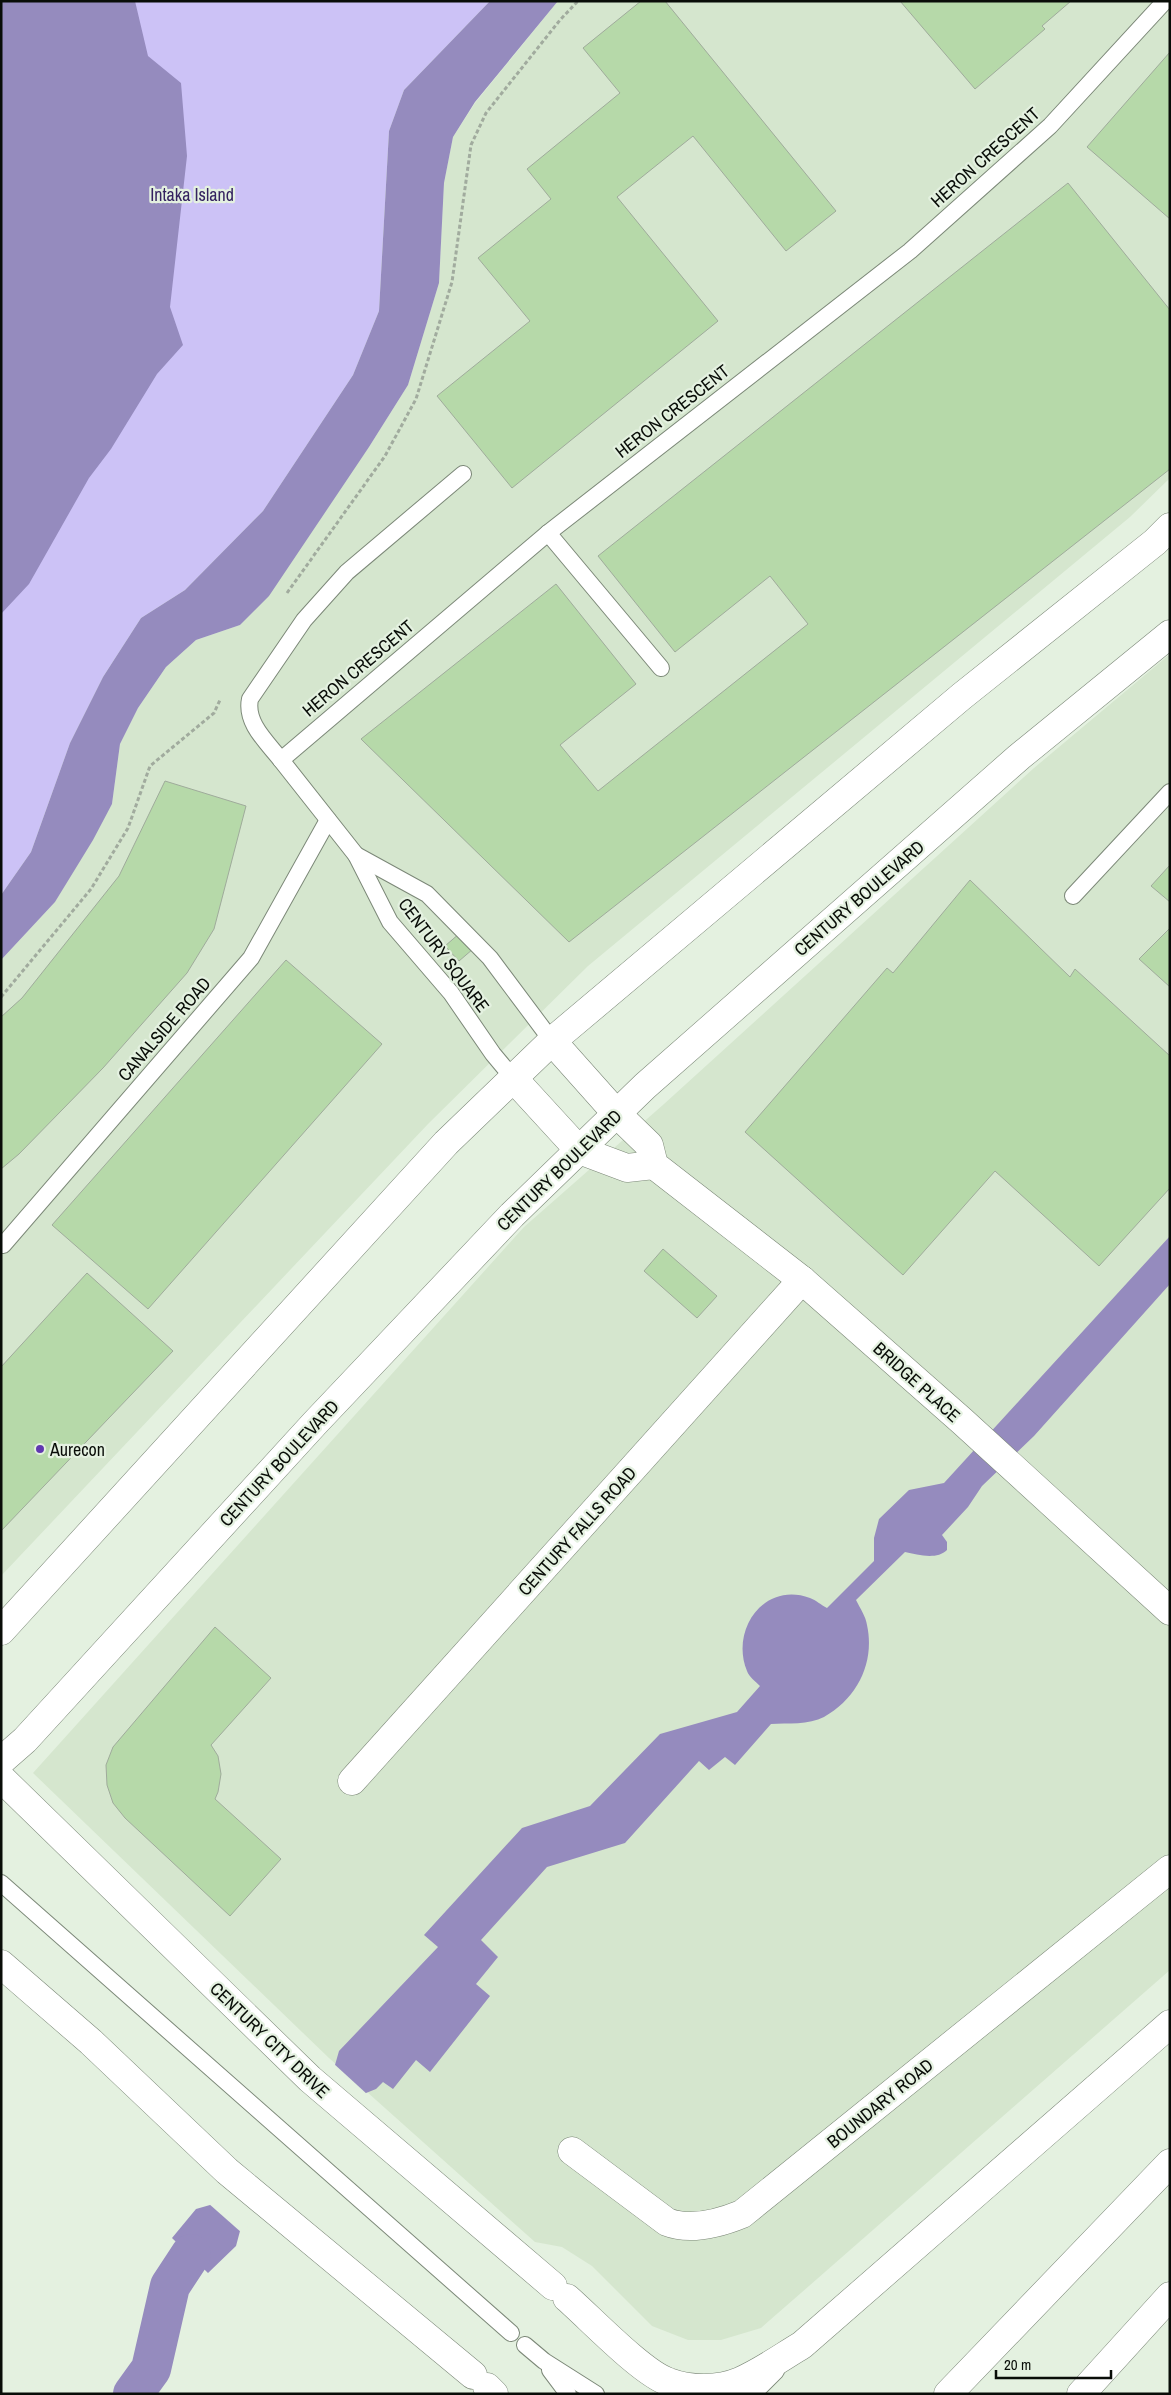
<svg xmlns="http://www.w3.org/2000/svg" width="1171" height="2395" viewBox="0 0 1171 2395" font-family="'Archivo Narrow',sans-serif">
  <rect width="100%" height="100%" fill="#e4f1e0"/>
  <g fill="#d5e6ce">
    <path d="M558,1H1170V478L1130,517L588,966L428,1124L1,1576V960L55,902L112,804L120,744L138,708L166,667L196,640L240,625L369,447L408,385L439,283L444,183L453,137L475,103Z"/>
    <path d="M1170,654V1970L761,2328L721,2340H688L652,2326L592,2266L562,2247L535,2242L329,2058L33,1773L524,1227L664,1104L1034,768Z"/>
  </g>
  <path fill="#ccc2f6" d="M1,1H490L404,90L389,131L379,311L353,375L263,511L185,590L141,618L103,677L70,743L31,852L1,895Z"/>
  <g fill="#958bbe">
    <path d="M1,1H135L148,56L181,83L187,156L170,307L183,345L157,374L111,449L89,478L29,584L1,614Z"/>
    <path d="M490,1H558L475,102L453,137L444,183L439,283L408,385L369,447L269,596L240,625L196,640L166,667L138,708L120,744L112,804L93,840L55,902L1,960V895L31,852L70,743L103,677L141,618L185,590L263,511L353,375L379,311L389,131L404,90Z"/>
    <path d="M1170,1236V1284L1034,1436L982,1486L968,1507L942,1535L947,1542V1550C937,1560 918,1555 905,1552L856,1600C860,1608 866,1617 867,1625C875,1662 858,1698 824,1717C809,1725 787,1723 771,1724L735,1765L725,1757L709,1770L699,1761L625,1843L547,1867L481,1940L498,1957L476,1984L490,1996L430,2072L416,2060L393,2089L383,2082L376,2089L366,2093L240,2231L236,2246L208,2273L172,2238L196,2209L210,2205L335,2065L339,2051L438,1947L424,1935L522,1828L590,1806L660,1734L737,1712L760,1686C756,1682 749,1677 747,1671C730,1630 764,1581 810,1598C816,1600 821,1605 827,1608L874,1561V1538L879,1519L909,1490L944,1483Z"/>
  </g>
  <path fill="#e4f1e0" d="M333,2063L368,2095L242,2233L208,2203Z"/>
  <g fill="none" stroke-linecap="round" stroke-linejoin="round">
    <path stroke="#958bbe" stroke-width="40" d="M133,2394L151,2369L170,2286L191,2254"/>
  </g>
  <g fill="#b6d9a9" stroke="#9fab9b">
    <path d="M641,1H665L836,211L786,251L693,136L617,197L718,321L512,488L437,396L530,321L478,258L551,199L527,169L620,93L583,48Z"/>
    <path d="M900,1H1071L1042,26L1045,29L975,89Z"/>
    <path d="M1170,52V219L1087,147Z"/>
    <path d="M1068,183L1170,310V469L569,942L361,739L556,584L636,684L560,745L598,791L808,624L770,576L675,652L598,556Z"/>
    <path d="M165,781L246,806L214,929L187,973L103,1068L19,1154L1,1169V1017L22,998L119,876Z"/>
    <path d="M1170,865V902L1151,886Z"/>
    <path d="M970,880L1070,977L1075,969L1170,1056V1188L1099,1266L995,1171L903,1275L745,1132L887,968L893,973Z"/>
    <path d="M1170,928V987L1139,959Z"/>
    <path d="M460,933L473,949L459,961L445,946Z"/>
    <path d="M286,960L382,1044L148,1309L52,1225Z"/>
    <path d="M663,1249L717,1296L697,1318L644,1271Z"/>
    <path d="M87,1273L173,1351L1,1531V1367Z"/>
    <path d="M215,1627L271,1678L211,1745L218,1756L221,1774L218,1792L215,1799L281,1859L230,1916L125,1818L113,1803L107,1785L106,1765L113,1747Z"/>
  </g>
  <g fill="none" stroke-linecap="round" stroke-linejoin="round">
    <defs>
      <g id="lane">
        <path d="M548,533L661,668"/>
        <path d="M281,760C267,742 245,723 250,699L304,620L347,572L463,474"/>
        <path d="M356,855L427,894L490,958L552,1041"/>
        <path d="M1073,896L1170,792"/>
        <path d="M513,1078L493,1054L451,993L390,922L356,855L281,760L548,533L910,251L1050,126L1165,1"/>
        <path d="M3,1245L251,958L328,820"/>
        <path d="M1,1883L511,2333"/>
        <path d="M525,2345L544,2361L596,2394"/>
        <path d="M550,2370L568,2394"/>
        <path d="M753,2394L776,2371"/>
      </g>
      <g id="street">
        <path d="M552,1041L617,1114L649,1145L654,1165L802,1280L962,1421L1170,1611"/>
        <path d="M513,1078L579,1150L627,1168L654,1165"/>
        <path d="M352,1781L802,1280"/>
        <path d="M572,2151L667,2222C690,2231 720,2223 742,2214L1170,1869"/>
      </g>
      <g id="secondary">
        <path d="M1,1631L446,1143L552,1041L962,696L1155,542L1170,527"/>
        <path d="M1,1761L25,1740L315,1423L512,1215L645,1086L1019,757L1170,634"/>
        <path d="M1,1778L310,2079L553,2286"/>
        <path d="M1,1964L91,2042L227,2171L473,2375"/>
      </g>
      <g id="highway">
        <path d="M567,2298C590,2318 643,2374 669,2382C690,2390 719,2390 740,2381C761,2372 782,2357 802,2345L1170,2024"/>
        <path d="M487,2387L494,2394"/>
        <path d="M948,2394L1170,2163"/>
        <path d="M1081,2394L1170,2296"/>
      </g>
    </defs>
    <use href="#lane" stroke="#7c8878" stroke-width="18"/>
    <use href="#street" stroke="#7c8878" stroke-width="29"/>
    <use href="#secondary" stroke="#7c8878" stroke-width="29"/>
    <use href="#highway" stroke="#7c8878" stroke-width="29"/>
    <g stroke="#a1ab9e" stroke-width="3" stroke-dasharray="4 2.5" stroke-linecap="butt">
      <path d="M287,593L385,456L416,399L452,282L471,145L486,113L560,20L578,1"/>
      <path d="M1,997L91,889L128,828L150,766L214,713L220,700"/>
    </g>
    <use href="#lane" stroke="#fff" stroke-width="16"/>
    <use href="#street" stroke="#fff" stroke-width="28"/>
    <use href="#secondary" stroke="#fff" stroke-width="28"/>
    <use href="#highway" stroke="#fff" stroke-width="28"/>
  </g>
  <circle fill="#6038b0" stroke="#e4f1e0" stroke-width="2" cx="40" cy="1449" r="5"/>
  <g text-anchor="middle" dominant-baseline="central" stroke-width="4.5" stroke-linejoin="round" paint-order="stroke">
    <g font-size="18" fill="#090d08" stroke="#e4f1e0">
      <text transform="translate(985 157) rotate(-42)">HERON CRESCENT</text>
      <text transform="translate(672 411) rotate(-38)">HERON CRESCENT</text>
      <text transform="translate(358 668) rotate(-40)">HERON CRESCENT</text>
      <text transform="translate(859 898) rotate(-41)">CENTURY BOULEVARD</text>
      <text transform="translate(444 955) rotate(53)">CENTURY SQUARE</text>
      <text transform="translate(164 1029) rotate(-49)">CANALSIDE ROAD</text>
      <text transform="translate(559 1170) rotate(-44)">CENTURY BOULEVARD</text>
      <text transform="translate(917 1382) rotate(42)">BRIDGE PLACE</text>
      <text transform="translate(279 1463) rotate(-47)">CENTURY BOULEVARD</text>
      <text transform="translate(577 1531) rotate(-48)">CENTURY FALLS ROAD</text>
      <text transform="translate(270 2040) rotate(44)">CENTURY CITY DRIVE</text>
      <text transform="translate(880 2103) rotate(-39)">BOUNDARY ROAD</text>
    </g>
    <g font-size="18" fill="#342260" stroke="#e4f1e0">
      <text x="192" y="194">Intaka Island</text>
    </g>
    <g font-size="18" fill="#090d08" stroke="#e4f1e0" text-anchor="start">
      <text x="50" y="1449">Aurecon</text>
    </g>
  </g>
  <rect width="1171" height="2395" fill="none" stroke="#090d08" stroke-width="5"/>
  <path d="M996 2370v8h115v-8" fill="none" stroke="#090d08" stroke-width="2.5"/>
  <text x="1004" y="2370" font-size="15" fill="#090d08" stroke="#e4f1e0" stroke-width="4" paint-order="stroke">20 m</text>
</svg>
